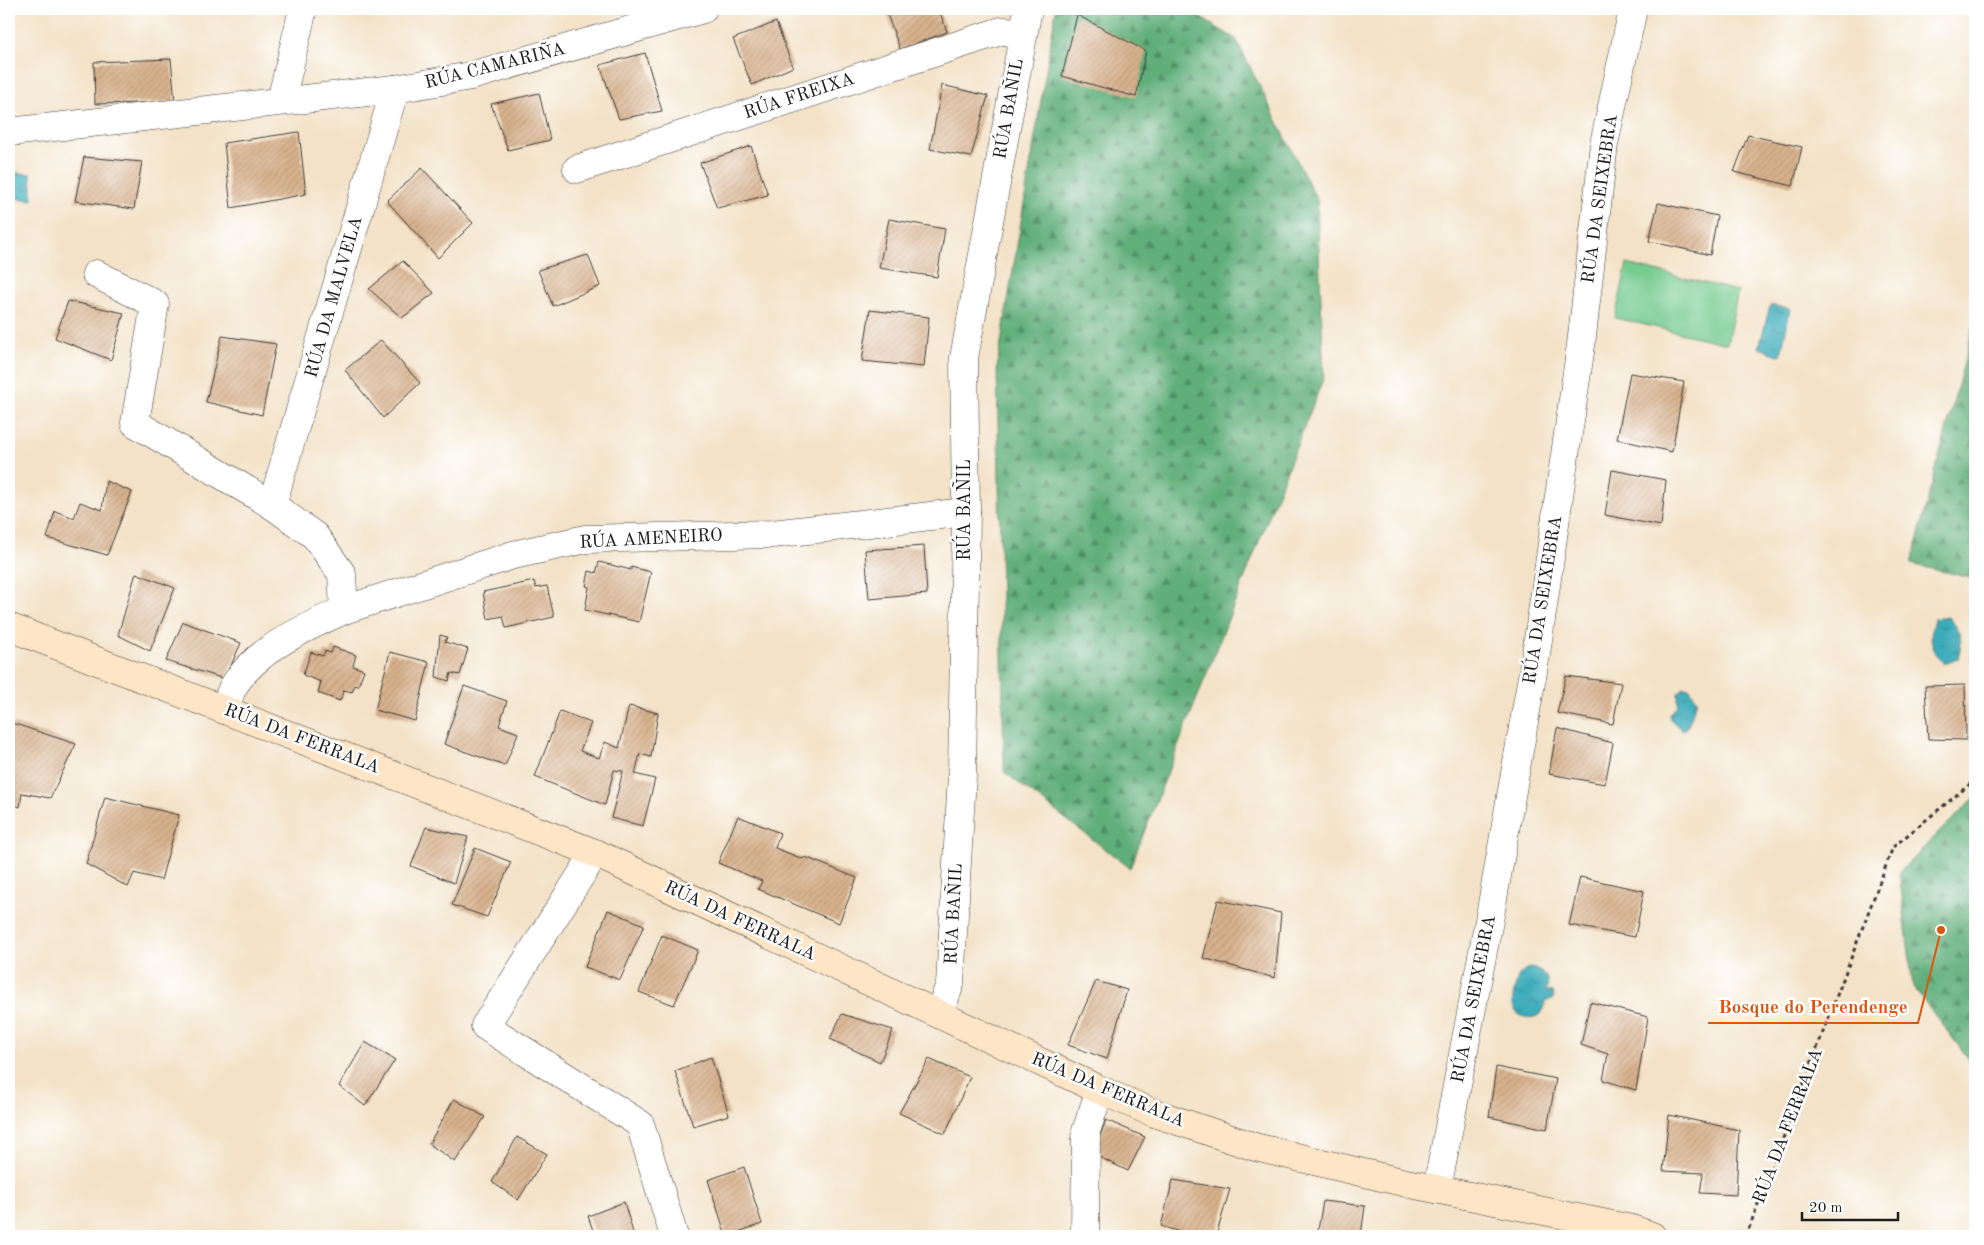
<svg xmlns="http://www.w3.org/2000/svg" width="1984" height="1245" viewBox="0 0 1984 1245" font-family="'Old Standard TT',serif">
  <defs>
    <pattern id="forest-firs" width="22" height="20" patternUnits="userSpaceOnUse" patternTransform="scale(1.25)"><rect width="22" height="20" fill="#60af7a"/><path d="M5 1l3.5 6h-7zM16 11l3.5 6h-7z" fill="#4e8e63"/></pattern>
    <pattern id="water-ripples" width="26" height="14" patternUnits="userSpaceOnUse" patternTransform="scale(1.25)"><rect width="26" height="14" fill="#3cacba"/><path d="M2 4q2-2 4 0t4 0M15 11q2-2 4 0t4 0" fill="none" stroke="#328b96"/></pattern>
    <pattern id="building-hatch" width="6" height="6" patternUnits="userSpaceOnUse" patternTransform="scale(1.25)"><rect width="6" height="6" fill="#d8b28d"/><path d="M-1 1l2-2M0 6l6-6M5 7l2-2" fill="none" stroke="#b99879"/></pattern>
  </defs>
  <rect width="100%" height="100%" fill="#fff"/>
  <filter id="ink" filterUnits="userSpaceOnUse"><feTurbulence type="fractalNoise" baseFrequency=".02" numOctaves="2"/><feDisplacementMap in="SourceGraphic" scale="10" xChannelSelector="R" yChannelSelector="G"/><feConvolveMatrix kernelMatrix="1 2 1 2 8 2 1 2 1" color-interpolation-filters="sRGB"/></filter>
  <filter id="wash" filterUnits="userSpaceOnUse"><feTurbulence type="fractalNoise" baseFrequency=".0096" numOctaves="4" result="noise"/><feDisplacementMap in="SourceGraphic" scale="20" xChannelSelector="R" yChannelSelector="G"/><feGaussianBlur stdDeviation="1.12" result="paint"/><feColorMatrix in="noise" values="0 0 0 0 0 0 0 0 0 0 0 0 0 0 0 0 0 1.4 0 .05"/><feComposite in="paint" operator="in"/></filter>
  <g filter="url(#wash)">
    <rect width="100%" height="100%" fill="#f3e2c7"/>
    <g fill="url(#forest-firs)" stroke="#3e664b">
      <path d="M1056,9H1186L1236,39L1317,200L1324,377L1130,868L1004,772L997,367Z"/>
      <path d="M1975,320V579L1911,564Z"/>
      <path d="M1975,797V1067L1913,987L1899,872Z"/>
    </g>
    <g fill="#76cb8f" stroke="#497456">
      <path d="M1627,264L1738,291L1727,344L1615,318Z"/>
      <path d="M1975,606V704L1969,607Z"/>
    </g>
    <g fill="url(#water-ripples)" stroke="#2c646b">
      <path d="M9,172L31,174L33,200L9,198Z"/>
      <path d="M1770,305L1790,309L1781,356L1759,348Z"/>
      <path d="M1948,617C1962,633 1963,638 1958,659L1944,664C1930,647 1929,640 1934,619Z"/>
      <path d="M1684,687L1689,688L1697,700L1687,728L1682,730L1670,719V714L1678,705V693Z"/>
      <path d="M1531,968C1542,971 1552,978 1546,991L1553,992L1554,998L1545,1002C1545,1005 1545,1008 1543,1010C1538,1021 1518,1020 1514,1008C1511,1000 1514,992 1516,984C1518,974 1521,971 1531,968Z"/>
    </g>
    <g id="blocks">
      <g fill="url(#building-hatch)">
        <path d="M885,9H939L947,32L900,49Z"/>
        <path d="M1077,15L1146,51L1136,97L1062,76Z"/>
        <path d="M776,22L793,67L752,85L733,39Z"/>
        <path d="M645,53L662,111L619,119L600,65Z"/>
        <path d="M171,59L175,102L95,104L94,62Z"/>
        <path d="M942,85L988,96L971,157L930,149Z"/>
        <path d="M539,93L550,140L508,150L491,104Z"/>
        <path d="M299,132L306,194L231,208L224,143Z"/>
        <path d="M1748,135L1802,147L1793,186L1734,172Z"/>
        <path d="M751,146L768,195L717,208L700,163Z"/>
        <path d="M84,157L142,162L134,209L75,201Z"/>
        <path d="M422,168L473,223L438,258L387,201Z"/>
        <path d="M1658,203L1717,216L1710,255L1649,241Z"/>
        <path d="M889,219L945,229L937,277L879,268Z"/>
        <path d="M588,255L600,286L553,306L538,270Z"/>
        <path d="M403,261L434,293L402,318L369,289Z"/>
        <path d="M68,301L124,313L111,360L55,338Z"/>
        <path d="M870,310L929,317L924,367L862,361Z"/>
        <path d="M222,336L276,344L262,415L206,402Z"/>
        <path d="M381,340L420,383L383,418L345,370Z"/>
        <path d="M1630,373L1684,382L1672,452L1617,439Z"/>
        <path d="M1612,470L1666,480L1661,526L1605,515Z"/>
        <path d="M106,481L132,492L107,555L47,538L55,511L74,518L80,502L102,510Z"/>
        <path d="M924,546L927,594L869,599L865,550Z"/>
        <path d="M599,562L631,570V567L651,572L639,622L585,610L589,587L586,586L589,571L596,573Z"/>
        <path d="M136,573L175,588L150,651L118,635Z"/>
        <path d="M534,581L536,588L547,586L554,617L506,628L503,616L488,619L483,592Z"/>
        <path d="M183,622L241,643L225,679L166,661Z"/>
        <path d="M440,635L447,637L445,642L468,649L460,675L451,673L449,681L436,677Z"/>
        <path d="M333,647L356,655L353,666L364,670L358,686L355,685L352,692L344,690L340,701L318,693L321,682L303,675L311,652L323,656L325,651L331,653Z"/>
        <path d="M390,652L429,662L415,721L375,710Z"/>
        <path d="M1566,676L1621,683L1613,724L1557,713Z"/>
        <path d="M1965,685L1966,740L1928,739L1925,686Z"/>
        <path d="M464,686L507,701L499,726L518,733L505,766L444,744Z"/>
        <path d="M629,706L658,713L651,757L640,754L635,774L655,779L643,826L611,818L623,771L614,770L605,805L535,777L560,711L591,723L580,751L599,758L605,742L619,748Z"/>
        <path d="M9,722L76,744L50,798L22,793L20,807L9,803Z"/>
        <path d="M1557,728L1613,743L1605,784L1549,774Z"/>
        <path d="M105,797L179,815L161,880L134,873L128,887L86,864Z"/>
        <path d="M738,816L780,833L775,848L803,859L805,857L857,878L839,923L758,889L762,881L718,863Z"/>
        <path d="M426,827L468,837L454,883L411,866Z"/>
        <path d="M475,848L511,862L487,917L452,905Z"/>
        <path d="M1580,877L1644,891L1635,937L1569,925Z"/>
        <path d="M1218,900L1281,913L1275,978L1203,958Z"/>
        <path d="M608,910L644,925L620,980L585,967Z"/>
        <path d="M662,935L698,950L674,1005L639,992Z"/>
        <path d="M1096,981L1127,990L1107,1059L1068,1045Z"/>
        <path d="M1590,1002L1648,1017L1636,1090L1603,1080L1608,1054L1581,1045Z"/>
        <path d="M842,1014L893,1030L880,1062L830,1039Z"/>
        <path d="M365,1042L395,1060L365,1106L339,1086Z"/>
        <path d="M711,1057L729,1115L693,1126L675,1071Z"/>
        <path d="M929,1059L970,1077L945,1134L899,1113Z"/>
        <path d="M1496,1067L1556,1079L1547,1129L1489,1117Z"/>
        <path d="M454,1099L485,1117L455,1162L429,1144Z"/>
        <path d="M1669,1115L1739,1130L1736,1195L1700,1193L1703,1173L1663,1171Z"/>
        <path d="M1106,1120L1145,1137L1128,1171L1093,1154Z"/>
        <path d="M517,1137L547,1154L518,1200L492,1182Z"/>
        <path d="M744,1167L762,1224L726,1236L708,1180Z"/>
        <path d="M1173,1180L1230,1189L1216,1236H1192L1161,1226Z"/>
        <path d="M1323,1201L1365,1206L1361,1236H1317Z"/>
        <path d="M624,1202L634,1236H595L588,1216Z"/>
      </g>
    </g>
  </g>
  <g filter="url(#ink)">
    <use href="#blocks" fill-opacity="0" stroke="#3c3a36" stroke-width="1"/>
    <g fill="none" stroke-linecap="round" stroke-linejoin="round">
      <defs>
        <g id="street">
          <path d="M281,101L303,9"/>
          <path d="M9,132L395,89L471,76L703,9"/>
          <path d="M577,169L1001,31L1023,32"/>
          <path d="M96,274L155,304L135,423L272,505L315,536L342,574L344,610C305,628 256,649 233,687C229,694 228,703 225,710"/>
          <path d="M272,505L395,89"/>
          <path d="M344,610L513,555L586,539L772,534L966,512"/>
          <path d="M595,853L485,1026L640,1124L674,1236"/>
          <path d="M939,1014L950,984L962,776L966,512L964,358L1028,9"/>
          <path d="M1437,1189L1491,910L1536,654L1581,345L1604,144L1633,9"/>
          <path d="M1085,1236L1086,1131L1100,1090"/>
        </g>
        <path id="secondary" d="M9,627L595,853L1100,1090L1154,1113L1255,1147L1406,1183L1632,1229L1652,1236"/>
      </defs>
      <use href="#street" stroke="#3c3a36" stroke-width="29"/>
      <use href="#secondary" stroke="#3c3a36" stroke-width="29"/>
      <path stroke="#3c3a36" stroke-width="3" stroke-dasharray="4 4" stroke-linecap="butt" d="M1746,1236L1893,847L1975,780"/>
      <use href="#street" stroke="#fff" stroke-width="28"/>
      <use href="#secondary" stroke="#fde5c5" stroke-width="28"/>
    </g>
  </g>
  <g text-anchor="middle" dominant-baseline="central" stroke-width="5" stroke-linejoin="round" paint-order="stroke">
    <g font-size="18" fill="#1c1c1c" stroke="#fff">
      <text transform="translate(495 66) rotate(-14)">RÚA CAMARIÑA</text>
      <text transform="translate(799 96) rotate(-18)">RÚA FREIXA</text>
      <text transform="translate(1009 109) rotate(-80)">RÚA BAÑIL</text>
      <text transform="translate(1600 199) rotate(-82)">RÚA DA SEIXEBRA</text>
      <text transform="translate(334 297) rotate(-74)">RÚA DA MALVELA</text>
      <text transform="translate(965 510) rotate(-90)">RÚA BAÑIL</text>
      <text transform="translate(651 539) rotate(-3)">RÚA AMENEIRO</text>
      <text transform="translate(1543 600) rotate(-81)">RÚA DA SEIXEBRA</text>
      <text transform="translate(302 739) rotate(21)">RÚA DA FERRALA</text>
      <text transform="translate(954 914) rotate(-87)">RÚA BAÑIL</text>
      <text transform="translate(740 921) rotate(25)">RÚA DA FERRALA</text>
      <text transform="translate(1474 999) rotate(-79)">RÚA DA SEIXEBRA</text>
      <text transform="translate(1108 1090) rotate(23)">RÚA DA FERRALA</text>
      <text transform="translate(1788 1126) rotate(-69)">RÚA DA FERRALA</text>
    </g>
  </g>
  <path fill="none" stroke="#de560d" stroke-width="2" d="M1941 930L1918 1023H1708"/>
  <circle fill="#de560d" stroke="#fff" stroke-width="2" cx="1941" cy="930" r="5"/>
  <g font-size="19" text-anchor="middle" font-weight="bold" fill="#de560d" stroke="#fff" stroke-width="5" stroke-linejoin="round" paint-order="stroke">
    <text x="1813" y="1013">Bosque do Perendenge</text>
  </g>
  <rect width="1984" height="1245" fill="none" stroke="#fff" stroke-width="30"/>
  <path d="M1802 1212v8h96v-8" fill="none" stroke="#1c1c1c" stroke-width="2.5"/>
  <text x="1809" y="1212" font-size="15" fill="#1c1c1c" stroke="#ffffff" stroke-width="4" paint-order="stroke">20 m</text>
</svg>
